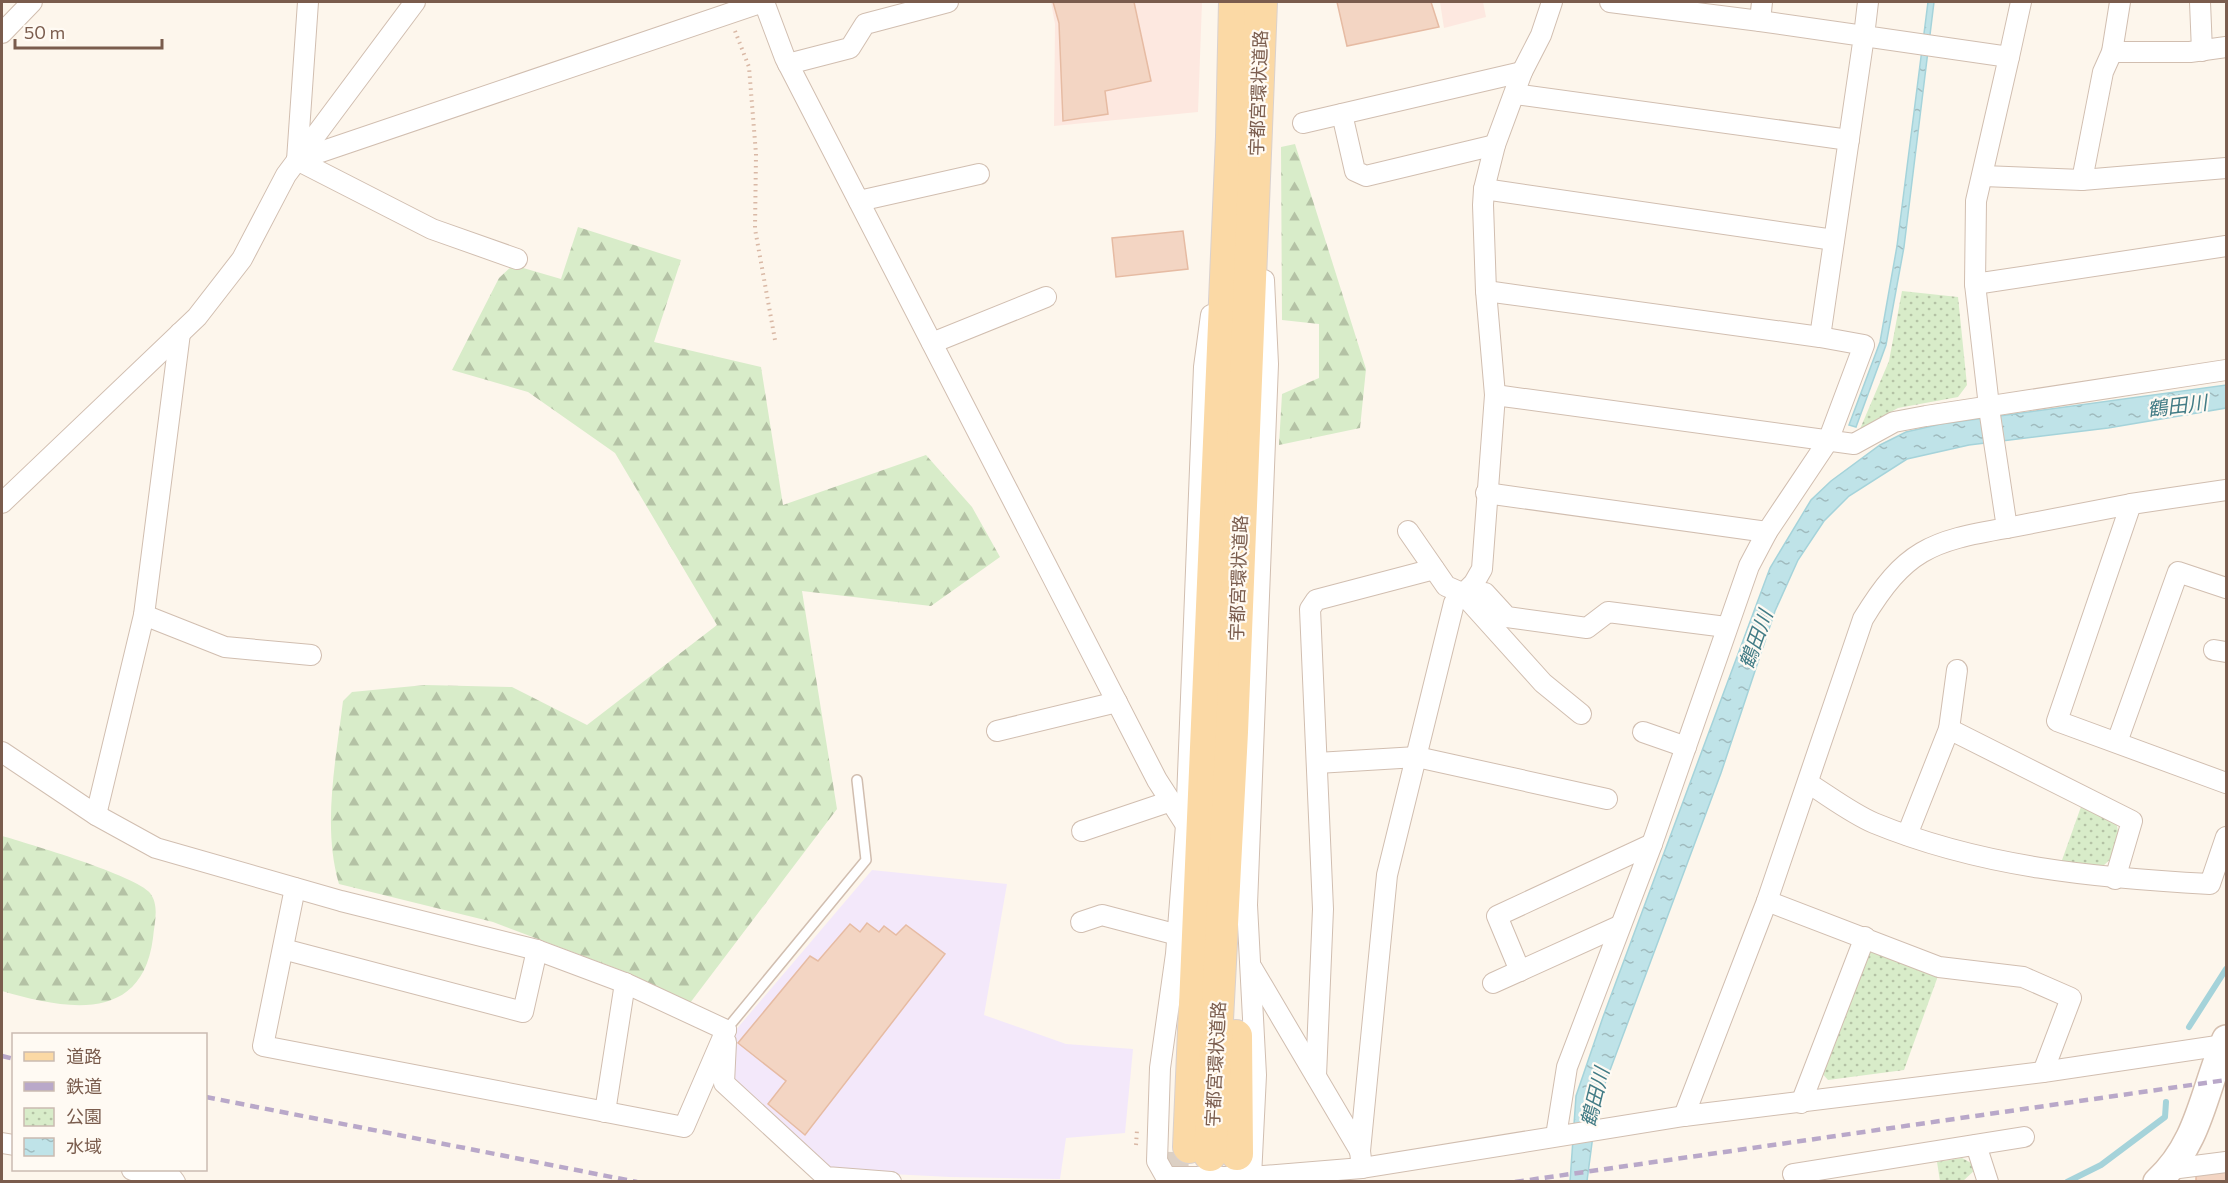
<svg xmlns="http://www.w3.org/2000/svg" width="2228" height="1183" viewBox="0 0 2228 1183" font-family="Commissioner,'Noto Sans JP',sans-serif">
  <defs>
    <pattern id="forest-firs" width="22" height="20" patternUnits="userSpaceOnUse" patternTransform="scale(1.5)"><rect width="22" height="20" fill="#d8ecc9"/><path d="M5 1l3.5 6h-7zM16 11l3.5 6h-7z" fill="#b4c2a5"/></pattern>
    <pattern id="park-dots" width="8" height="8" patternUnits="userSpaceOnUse" patternTransform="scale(1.5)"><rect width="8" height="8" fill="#d8ecc9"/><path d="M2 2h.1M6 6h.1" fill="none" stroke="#b4c2a5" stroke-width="1.8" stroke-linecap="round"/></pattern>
    <pattern id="water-ripples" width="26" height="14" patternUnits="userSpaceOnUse" patternTransform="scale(1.5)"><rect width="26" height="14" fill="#bfe3e8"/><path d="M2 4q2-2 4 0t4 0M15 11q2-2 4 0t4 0" fill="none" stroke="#a0bbbe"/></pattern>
  </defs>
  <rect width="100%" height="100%" fill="#fdf6ec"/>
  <g fill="#fde8e0">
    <path d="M1051,2H1202L1198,112L1054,126L1055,24Z"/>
    <path d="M1440,2H1483L1486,17L1444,28Z"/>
  </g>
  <path fill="#f3e8fa" d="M872,870L1007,884L984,1015L1066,1044L1133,1049L1125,1133L1066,1138L1060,1179L950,1177L832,1171L731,1079L734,1032Z"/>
  <g fill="url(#forest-firs)">
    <path d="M1295,144L1366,369L1360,428L1279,445L1282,394L1319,378V324L1282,320L1281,147Z"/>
    <path d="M578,227L681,260L654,342L761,367L783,505L926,455L972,507L1000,557L931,606L802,591L837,809L690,1003L631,974L493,922L339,884C322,826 336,760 343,701L352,692L425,685L512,687L587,725L717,625L615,453L528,392L452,370L499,278L513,265L561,279Z"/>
    <path d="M2,836C27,843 137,876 150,893C160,906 154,924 153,938C142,1025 64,1009 2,991Z"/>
  </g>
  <g fill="url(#park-dots)">
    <path d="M1902,291L1958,297L1967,385L1958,397L1898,408L1860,429L1889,361Z"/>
    <path d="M2082,804L2115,820C2123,841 2117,856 2099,869L2061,863Z"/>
    <path d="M1867,948L1938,976L1904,1070L1828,1080L1820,1071Z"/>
    <path d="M1962,1158L1975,1165L1976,1169L1963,1181H1940L1937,1162Z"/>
  </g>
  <g fill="url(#water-ripples)" stroke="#a5d3da" stroke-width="1.5">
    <path d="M1928,2H1934L1904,247L1886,345L1856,427L1849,425L1880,342L1897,246Z"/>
    <path d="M2226,385V408L2108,428L1969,445L1907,459L1849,496L1824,521L1798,560L1775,611L1721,773L1597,1105L1587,1181L1570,1182L1576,1096L1603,1017L1770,568L1811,500L1831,481L1880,445L1906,432L1941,424Z"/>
  </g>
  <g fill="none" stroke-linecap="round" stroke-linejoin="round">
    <g stroke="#a5d3da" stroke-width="6">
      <path d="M2189,1027L2226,969"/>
      <path d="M2067,1182L2101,1165L2165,1117L2166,1102"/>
    </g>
  </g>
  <g fill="#f3d5c3" stroke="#e6bba3" stroke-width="1.5">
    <path d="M1053,2H1134L1151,81L1105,91L1108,114L1063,121L1059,23Z"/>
    <path d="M1337,2H1431L1439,27L1347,46Z"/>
    <path d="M1183,231L1188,269L1116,277L1112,238Z"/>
    <path d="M867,923L879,932L884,926L896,935L906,925L945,954L805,1135L768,1104L786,1081L738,1043L810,956L818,961L850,924L860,932Z"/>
    <path d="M2226,1168V1182H2196V1172Z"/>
  </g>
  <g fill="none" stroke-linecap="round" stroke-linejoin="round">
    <path stroke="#dcd0c4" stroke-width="32" stroke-dasharray="32 16" stroke-linecap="butt" d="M1172,1182L1173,1152"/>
    <defs>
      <path id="lane" d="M726,1030L866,860L857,780"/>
      <g id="street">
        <path d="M764,2L785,58L1157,780L1186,825"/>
        <path d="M1610,2L1760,21L1762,2"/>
        <path d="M1868,2L1864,36L2009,57L1976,201L1975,284L2226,246"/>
        <path d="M2200,2L2202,51"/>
        <path d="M2,33L32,2"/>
        <path d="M2112,52H2190L2226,47"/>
        <path d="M2009,57L2021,2"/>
        <path d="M788,64L850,48L865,24L948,2"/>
        <path d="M1515,94L1849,140"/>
        <path d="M1342,114L1355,171L1366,176L1495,145"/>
        <path d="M1303,123L1522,72"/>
        <path d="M297,160L763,2"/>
        <path d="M297,160L432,229L517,259"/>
        <path d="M297,160L308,2"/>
        <path d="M1983,176L2082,180L2226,168"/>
        <path d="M2082,180L2103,72L2112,52L2120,2"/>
        <path d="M1484,189L1834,240"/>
        <path d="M859,201L979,174"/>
        <path d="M1486,291L1820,337"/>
        <path d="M1211,315L1204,367L1186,825L1176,954L1160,1068L1157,1161L1166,1177H1251L1362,1168L1684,1116L2043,1072L2224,1045"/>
        <path d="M180,333L144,615L225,647L311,655"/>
        <path d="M932,343L1046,297"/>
        <path d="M1495,395L1854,444L1894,422L1926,416L2226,370"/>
        <path d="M1486,493L1767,532"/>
        <path d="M2,503L197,317L242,259L286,175L415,2"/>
        <path d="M2131,504L2057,721L2226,783"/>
        <path d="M2007,528L2131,504L2226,490"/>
        <path d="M1408,531L1446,586L1462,593H1485L1507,617L1587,628L1608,612L1726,627"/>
        <path d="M1462,593L1543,683L1581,714"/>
        <path d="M2214,650L2226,652"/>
        <path d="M1949,729L1957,670"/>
        <path d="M997,731L1117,702"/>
        <path d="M1643,732L1686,747"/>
        <path d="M2117,742L2178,572L2226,588"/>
        <path d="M2,752L96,815L144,615"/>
        <path d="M1317,763L1417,757L1607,799"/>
        <path d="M1808,783C1829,796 1851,813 1874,823C1981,867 2096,878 2210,884L2226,837"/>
        <path d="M96,815L156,848L341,901L537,950L625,983L726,1030"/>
        <path d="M1082,831L1171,801"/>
        <path d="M1907,835L1949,729L2132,821L2115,879"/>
        <path d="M295,888L263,1046L684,1127L726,1030"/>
        <path d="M1767,901L1939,967L2023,977L2071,998L2043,1072"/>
        <path d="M1081,922L1102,915L1178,935"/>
        <path d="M283,949L523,1012L537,950"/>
        <path d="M1252,968L1360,1151"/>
        <path d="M1520,971L1497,916L1652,844"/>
        <path d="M1493,983L1619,926"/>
        <path d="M726,1042L724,1083L826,1177L891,1182"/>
        <path d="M1316,1076L1323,909L1310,609L1316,600L1434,569"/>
        <path d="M1801,1103L1865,937"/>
        <path d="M605,1112L625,983"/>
        <path d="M1684,1116L1767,901L1863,619C1905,550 1930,541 2007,528L1990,415L1975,284"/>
        <path d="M1556,1136L1567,1067L1652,844L1749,566L1767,532L1828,441L1864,345L1820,337L1864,36L1760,21"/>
        <path d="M2,1143L14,1145"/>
        <path d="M1976,1145L1988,1182"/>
        <path d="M1362,1168L1360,1151L1387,875L1454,603L1474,583L1482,569L1495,395L1486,291L1483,205L1484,189L1495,145L1522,72L1541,35L1552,2"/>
        <path d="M2171,1169L2226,1162"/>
        <path d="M132,1170L172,1178L175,1182"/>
        <path d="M1793,1174L2024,1137"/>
        <path d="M1251,1177L1256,1075L1247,905L1268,364L1264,280"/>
      </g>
      <path id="secondary" d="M2157,1182C2200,1143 2204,1089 2226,1039"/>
      <g id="primary">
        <path d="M1236,1036L1237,1154"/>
        <path d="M1189,1147L1232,137L1235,2"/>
        <path d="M1210,1155L1232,732L1261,2"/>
      </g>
    </defs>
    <use href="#lane" stroke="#d1beb0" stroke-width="12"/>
    <use href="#street" stroke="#d1beb0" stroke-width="22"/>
    <use href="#secondary" stroke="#d6c0b0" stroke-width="30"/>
    <use href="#primary" stroke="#dad1cd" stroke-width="34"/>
    <g stroke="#d9b8a5" stroke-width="4" stroke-dasharray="1.5 4.5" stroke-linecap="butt">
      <path d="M735,31L749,67L756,154L755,229L775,340"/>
      <path d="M1136,1145L1137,1130"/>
    </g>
    <use href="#lane" stroke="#fff" stroke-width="9"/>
    <use href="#street" stroke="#fff" stroke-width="20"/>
    <use href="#secondary" stroke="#fff" stroke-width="27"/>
    <use href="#primary" stroke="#fbd9a5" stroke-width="32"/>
    <g stroke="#b9a8c9" stroke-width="4.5" stroke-dasharray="9 6" stroke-linecap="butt">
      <path d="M2,1056L14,1059"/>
      <path d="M206,1097L637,1182"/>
      <path d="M1515,1182L2226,1080"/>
    </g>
  </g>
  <g text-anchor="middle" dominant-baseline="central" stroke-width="4.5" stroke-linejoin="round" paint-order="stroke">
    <g font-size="18" fill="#7a5c4d" stroke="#fffaf3">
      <text transform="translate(1258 93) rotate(-88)">宇都宮環状道路</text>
      <text transform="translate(1238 578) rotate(-88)">宇都宮環状道路</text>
      <text transform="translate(1215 1064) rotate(-87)">宇都宮環状道路</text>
    </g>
    <g font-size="20" font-style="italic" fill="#437c86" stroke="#fffaf3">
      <text transform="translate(2177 405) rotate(-7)">鶴田川</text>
      <text transform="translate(1755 639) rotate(-70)">鶴田川</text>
      <text transform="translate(1594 1097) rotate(-76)">鶴田川</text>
    </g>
  </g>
  <rect width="2228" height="1183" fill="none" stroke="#7a5c4d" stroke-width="6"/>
  <rect x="12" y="1033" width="195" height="138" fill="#fffaf3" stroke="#cabbb1" stroke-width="1.5"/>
  <rect x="24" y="1052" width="30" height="9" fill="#fbd9a5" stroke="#cabbb1" stroke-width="1.5"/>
  <text x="66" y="1063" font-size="18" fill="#7a5c4d">道路</text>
  <rect x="24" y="1082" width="30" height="9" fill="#b9a8c9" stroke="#cabbb1" stroke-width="1.5"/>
  <text x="66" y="1093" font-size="18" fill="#7a5c4d">鉄道</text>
  <rect x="24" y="1108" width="30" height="18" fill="url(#park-dots)" stroke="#cabbb1" stroke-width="1.5"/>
  <text x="66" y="1123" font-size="18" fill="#7a5c4d">公園</text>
  <rect x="24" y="1138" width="30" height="18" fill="url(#water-ripples)" stroke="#cabbb1" stroke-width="1.5"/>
  <text x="66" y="1153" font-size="18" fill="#7a5c4d">水域</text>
  <path d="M15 39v9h147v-9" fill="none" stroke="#7a5c4d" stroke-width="3"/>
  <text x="24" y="39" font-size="18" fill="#7a5c4d" stroke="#fffaf3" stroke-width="4.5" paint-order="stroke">50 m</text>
</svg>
